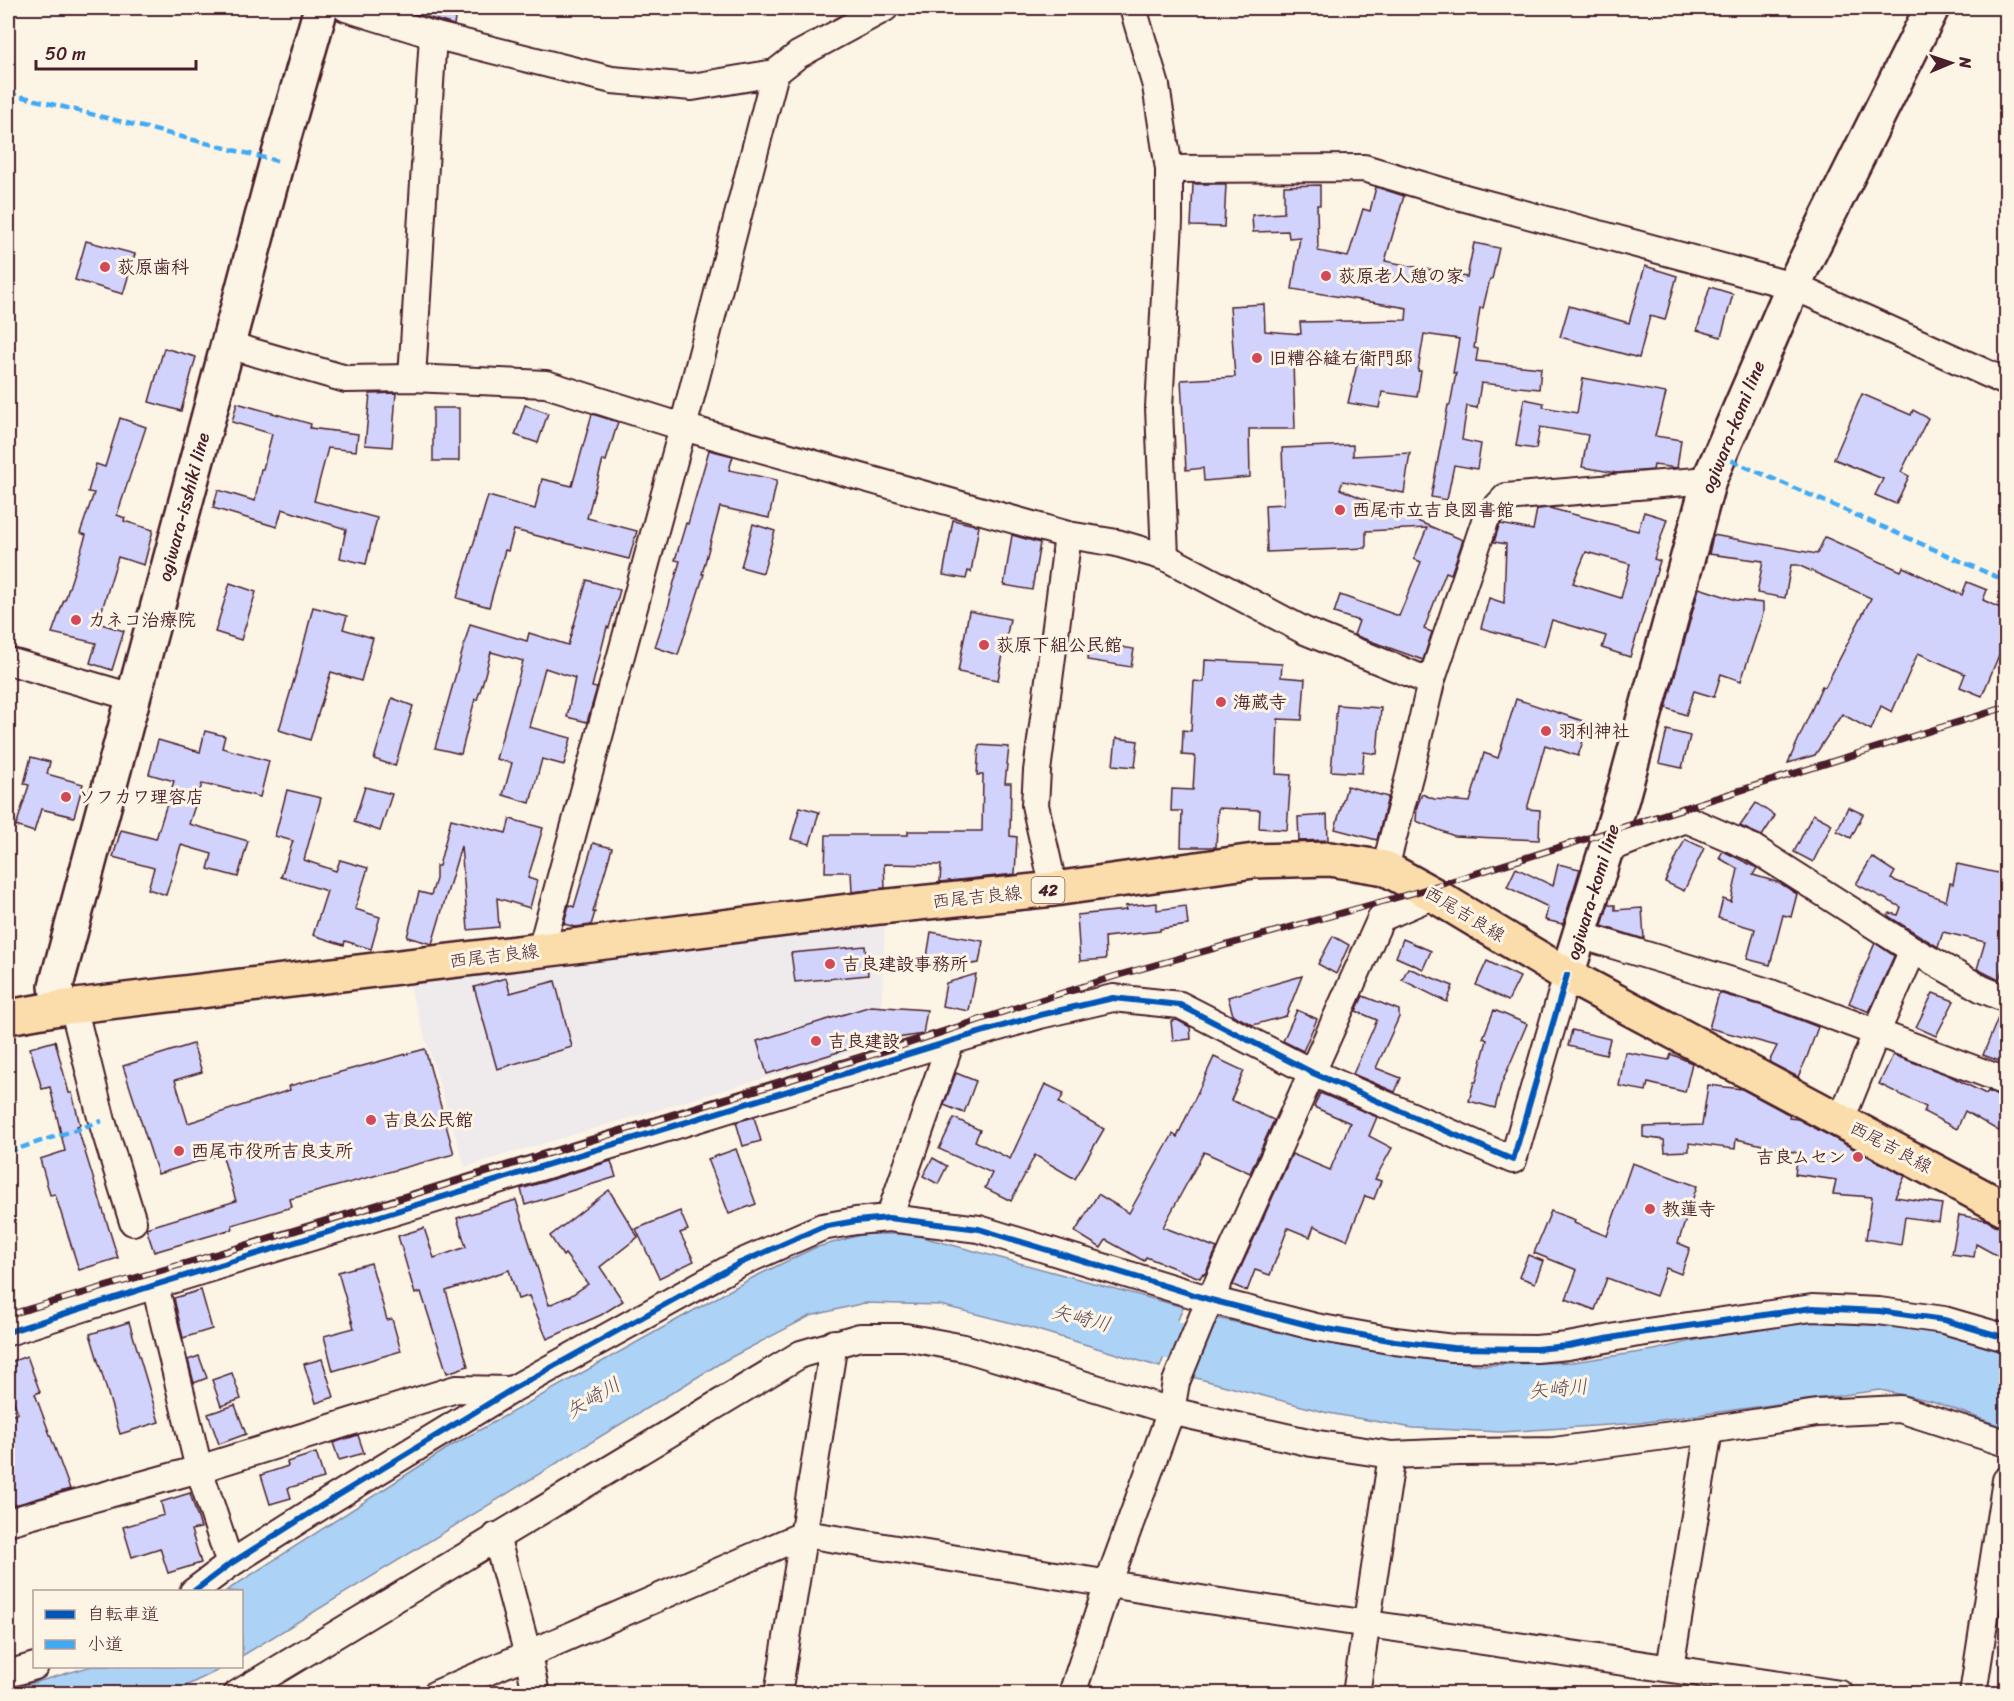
<svg xmlns="http://www.w3.org/2000/svg" width="2014" height="1701" viewBox="0 0 2014 1701" font-family="Sriracha,'Klee One',sans-serif">
  <rect width="100%" height="100%" fill="#fcf5e5"/>
  <filter id="ink" filterUnits="userSpaceOnUse"><feTurbulence type="fractalNoise" baseFrequency=".0167" numOctaves="2"/><feDisplacementMap in="SourceGraphic" scale="12" xChannelSelector="R" yChannelSelector="G"/><feConvolveMatrix kernelMatrix="1 2 1 2 8 2 1 2 1" color-interpolation-filters="sRGB"/></filter>
  <g filter="url(#ink)">
    <path fill="#efebec" d="M885,925L880,1044L465,1167L406,976Z"/>
    <g fill="#acd2f6" stroke="#858aa5" stroke-width="1.5">
      <path d="M864,1234H911L1183,1307L1160,1367L1024,1326L940,1305L864,1303L810,1316L722,1362L242,1656V1592L226,1591L451,1446L750,1279L814,1248Z"/>
      <path d="M1216,1318L1353,1348L1482,1365L1573,1362L1654,1350L1777,1321L1854,1323L1970,1335L2006,1349V1428L1932,1401L1880,1390L1639,1423L1501,1432L1413,1428L1328,1413L1192,1377Z"/>
      <path d="M89,1667V1666L225,1667L171,1693H8V1690Z"/>
    </g>
    <g fill="none" stroke-linecap="round" stroke-linejoin="round">
      <path stroke="#acd2f6" stroke-width="39" d="M1120,1327L1231,1356"/>
    </g>
    <g fill="#d1d3fc" stroke="#4a1f2b" stroke-width="1.5" fill-rule="evenodd">
      <path d="M400,8H457L454,25L400,9Z"/>
      <path d="M1193,184H1226L1224,227L1191,226Z"/>
      <path d="M1320,185V205H1317L1318,251L1348,257L1363,209L1370,211L1376,187L1404,196L1385,261L1467,277L1474,243L1499,248L1492,279H1490L1483,308H1480L1474,348L1478,349L1476,361L1541,368L1539,389L1481,383L1477,408L1467,406L1462,440L1481,444L1477,469L1454,465L1447,500L1431,497L1448,405H1450L1456,373H1453L1459,339L1424,334L1418,371H1421L1417,397L1382,392L1379,408L1348,403L1358,360L1293,361L1295,429H1249L1250,477L1204,481L1203,468L1186,470L1181,380L1235,377L1230,306L1264,304L1265,331L1301,334L1300,322L1406,320L1407,308L1292,289L1300,237L1289,238L1288,231L1253,232L1252,215L1284,213V186Z"/>
      <path d="M86,241L135,254L123,294L75,280Z"/>
      <path d="M1645,266L1677,276L1665,320L1650,316L1639,358L1560,337L1569,306L1629,323Z"/>
      <path d="M1710,287L1733,294L1721,337L1697,330Z"/>
      <path d="M164,348L196,357L181,411L149,402Z"/>
      <path d="M1583,378L1666,393L1655,436L1681,440L1677,468L1654,465L1653,470L1616,473L1582,467L1588,435L1540,427L1536,449L1516,446L1524,399L1544,403L1543,407L1577,413Z"/>
      <path d="M396,393L392,447L365,445L370,394Z"/>
      <path d="M1862,394L1911,415L1913,410L1928,418L1901,472L1909,476L1896,504L1875,495L1883,479L1834,459Z"/>
      <path d="M237,403L311,424L310,428L358,434L356,451L328,448L314,501L377,518L366,564L340,558L346,529L282,509L277,527L213,508L218,490L255,501L261,469H263L272,434L232,422Z"/>
      <path d="M525,405L548,413L538,443L515,435Z"/>
      <rect x="433" y="408" width="26" height="53"/>
      <path d="M592,414L618,422L606,461L603,460L587,518L637,531L629,559L514,530L508,551L505,550L489,607L457,598L488,496L535,509L542,479L572,486Z"/>
      <path d="M120,418L146,427L117,515L125,518L124,521L153,530L144,565L118,557L98,623L124,631L112,670L90,663L96,643L52,633L64,600H65L86,535L80,533L94,493L88,492L96,464L105,467Z"/>
      <path d="M1353,445V456L1410,453L1404,493L1343,481L1340,489L1463,540L1451,574L1446,572L1424,629L1432,632L1423,660L1354,635L1359,621L1334,613L1340,595L1399,616L1421,562L1414,559L1427,528L1366,531V548L1267,552L1265,505L1284,504L1282,448Z"/>
      <path d="M709,450L733,456L729,470L777,480L769,518L720,507L702,574H704L678,655L655,647L670,601L669,600L680,561L675,560L686,523L688,524Z"/>
      <path d="M1549,508L1638,531L1644,512L1667,519L1654,559L1660,561L1630,657L1602,648L1606,636L1552,620L1544,646L1481,628L1489,598L1504,603L1506,544L1494,542L1499,526L1501,524L1533,530L1537,509ZM1586,552L1630,564L1621,598L1573,583Z"/>
      <path d="M953,520L979,526L971,572L968,571L966,579L943,575Z"/>
      <path d="M753,524L775,531L763,573L741,567Z"/>
      <path d="M1012,535L1040,543L1032,590L1004,585Z"/>
      <path d="M1713,535L1817,554L1825,537L1901,571L1903,567L1962,595L1967,582L1987,590L1983,600L2007,611V658L1999,655L1982,696L1960,687L1965,674L1918,653L1892,712L1881,706L1871,730L1842,714L1815,755L1788,763L1822,686L1825,687L1871,598L1798,565H1791L1785,598L1757,593L1763,561L1709,554Z"/>
      <path d="M587,580L620,590L609,628L607,627L592,687L597,688L587,722L567,717L575,678L545,668L529,727L571,738L564,765L542,759L530,803L503,795L512,763L496,759L523,661L491,652L483,682L477,700L475,699L461,754L435,748L470,624L527,641L529,633L568,645Z"/>
      <path d="M230,583L256,592L241,640L215,632Z"/>
      <path d="M1699,588L1736,600L1763,603V614L1741,681L1721,674L1714,697L1694,691L1686,715L1666,708Z"/>
      <path d="M313,607L347,616L343,629L373,638L361,681L331,672L310,740L279,730L299,663Z"/>
      <path d="M969,611L1010,619L998,680L958,672Z"/>
      <path d="M1090,642L1134,649L1131,667L1087,660Z"/>
      <path d="M1205,660L1282,664L1281,677L1305,679L1302,720L1278,719L1276,774L1291,775L1287,830L1259,828L1260,810L1218,808L1216,847H1181L1182,811H1171L1172,789L1193,790L1195,756L1182,755L1183,730L1191,731L1194,681L1204,682Z"/>
      <path d="M392,698L413,706L395,766L374,759Z"/>
      <path d="M1516,699L1589,723L1578,756L1545,745L1527,809L1540,810L1539,840L1454,836L1416,821L1417,806L1422,794L1434,799L1470,802L1484,753L1498,758Z"/>
      <path d="M1337,705L1381,708L1377,754L1364,752L1362,773L1331,771Z"/>
      <path d="M1667,730L1690,736L1682,768L1659,763Z"/>
      <path d="M205,731L225,736L222,748L269,761L260,797L212,785V786L202,784L189,824L248,841L238,877L208,869L212,854L181,845L166,895L148,889L154,868L113,857L121,830L156,839L174,781L149,774L158,740L200,752Z"/>
      <path d="M1116,738L1138,741L1135,767L1113,765Z"/>
      <path d="M979,745L1009,747L1005,783H1011L1010,836L1017,837L1015,874L940,882L941,865L884,864L885,888L852,892L851,872H825L826,835H908V831H982L983,775H977Z"/>
      <path d="M31,757L50,762L47,774L83,784L74,817L41,809L34,832L16,826L29,785L24,784Z"/>
      <path d="M1347,786L1388,797L1377,840L1335,829Z"/>
      <path d="M365,787L392,794L380,831L354,822Z"/>
      <path d="M287,790L321,798L304,860L336,871L340,860L368,868L355,909L380,917L371,949L345,941L344,945L313,935L327,891L281,877L293,841L275,836Z"/>
      <path d="M1756,803L1775,816L1762,836L1740,826Z"/>
      <path d="M800,807L819,812L810,844L791,839Z"/>
      <path d="M1848,807L1863,814L1851,838L1837,831Z"/>
      <path d="M1813,814L1832,824L1813,862L1794,852Z"/>
      <path d="M1327,815L1328,840L1299,841L1298,817Z"/>
      <path d="M451,819L506,833L510,819L543,828L528,878L537,881L530,908L497,898L499,927L468,930L461,846L432,944L407,937L419,892L431,895L436,879V866H439Z"/>
      <path d="M1685,839L1704,848L1684,891L1665,882Z"/>
      <path d="M593,843L612,848L593,912H595L591,925L575,927L564,924L569,905L574,907Z"/>
      <path d="M1723,851L1757,868L1753,875L1780,883L1797,894L1791,917L1783,915L1770,965L1747,959L1755,929L1718,918L1723,899L1731,902L1738,869L1719,858Z"/>
      <path d="M1872,857L1895,872L1891,879L1946,901L1950,883L1953,884L1957,864L2007,875V954L1999,980L1977,969L1985,942L1943,932L1938,947L1888,916L1890,913L1898,915L1901,907L1856,884Z"/>
      <path d="M1558,864L1580,869L1563,924L1545,920L1548,907L1507,887L1516,868L1553,886Z"/>
      <path d="M1157,903V910L1186,906L1188,925L1160,929V931L1105,937L1106,959L1080,961L1077,915L1126,910L1125,906Z"/>
      <path d="M1608,905H1615V910L1642,908L1644,939L1602,926Z"/>
      <path d="M931,932L983,941L979,963L949,967L950,961L927,957Z"/>
      <path d="M1333,936L1349,945L1336,974L1318,964Z"/>
      <path d="M1403,939L1431,951L1423,969L1396,957Z"/>
      <path d="M1875,943L1894,956L1869,1012L1849,1003Z"/>
      <path d="M865,946L868,975L795,982L791,953Z"/>
      <path d="M1487,961L1520,977L1508,1001L1476,985Z"/>
      <path d="M1408,968L1453,986L1447,1002L1402,980Z"/>
      <path d="M976,974L969,1011L942,1006L946,983Z"/>
      <path d="M1302,976L1286,1016L1253,1025L1233,1015L1228,997Z"/>
      <path d="M506,978L510,993L555,981L572,1047L497,1069L474,987Z"/>
      <path d="M1719,993L1763,1006L1818,1027L1807,1057L1798,1077L1769,1062L1777,1046L1709,1028Z"/>
      <path d="M1933,993L1954,1001L1936,1036L1916,1027Z"/>
      <path d="M1363,996L1399,1010V1017L1376,1068L1401,1078L1395,1092L1353,1074L1377,1020L1356,1011Z"/>
      <path d="M871,1006L927,1010L923,1034L871,1042L767,1074L757,1041Z"/>
      <path d="M1297,1010L1317,1019L1303,1051L1283,1041Z"/>
      <path d="M1494,1010L1527,1024L1501,1085L1495,1108L1469,1101L1474,1082H1476L1487,1040L1483,1038Z"/>
      <path d="M2000,1013L2007,1014V1064L1983,1055Z"/>
      <path d="M1177,1020L1190,1027L1191,1039L1173,1041L1171,1021Z"/>
      <path d="M1572,1030L1610,1039L1606,1055L1568,1046Z"/>
      <path d="M55,1041L69,1093H72L80,1125L77,1126L118,1258L79,1270L55,1194L50,1195L40,1159L65,1151L50,1087L42,1089L30,1048Z"/>
      <path d="M193,1044L202,1072L175,1080L188,1123L290,1090L289,1086L425,1049L454,1154L290,1199L292,1207L232,1225L233,1229L154,1252L146,1228L236,1201L222,1154L158,1174L123,1066Z"/>
      <path d="M1625,1052L1669,1060L1671,1054L1692,1063L1685,1092L1648,1083L1646,1091L1619,1086Z"/>
      <path d="M1893,1055L1948,1075L1986,1094L1988,1091L2007,1101V1136L1965,1111L1957,1129L1924,1112L1926,1107L1879,1084Z"/>
      <path d="M1214,1057L1244,1071L1231,1100L1274,1120L1250,1173L1204,1152L1163,1227L1217,1248L1205,1274L1203,1273L1200,1278L1146,1257L1144,1261L1106,1240L1101,1248L1075,1232L1098,1194L1129,1213L1173,1134L1177,1137Z"/>
      <path d="M956,1073L976,1081L964,1113L944,1105Z"/>
      <path d="M1045,1084L1064,1093L1059,1103L1104,1129L1075,1179L1035,1155L1011,1201L985,1188L992,1173L939,1149L954,1118L980,1130L975,1141L1010,1159Z"/>
      <path d="M1708,1085L1742,1089L1790,1115L1789,1118L1798,1119L1905,1176L1895,1197L1942,1204L1939,1222L1905,1217L1901,1245L1866,1239L1872,1197L1833,1194L1836,1180L1795,1174L1798,1153L1736,1139L1735,1149L1689,1143V1151L1665,1152L1664,1140L1643,1137V1127L1702,1125Z"/>
      <path d="M1320,1093L1377,1117L1369,1136L1392,1148L1375,1179L1381,1181L1374,1199L1365,1196L1347,1240L1314,1226L1310,1237L1288,1228L1270,1275L1255,1270L1247,1291L1233,1285L1292,1154L1330,1170L1350,1123L1314,1107Z"/>
      <path d="M754,1117L761,1141L743,1146L736,1122Z"/>
      <path d="M736,1149L756,1204L729,1214L708,1159Z"/>
      <path d="M933,1158L947,1166L938,1184L923,1176Z"/>
      <path d="M611,1161L616,1177L525,1205L521,1189Z"/>
      <path d="M1632,1163L1697,1186L1678,1243L1690,1248L1681,1274L1666,1268L1656,1296L1607,1278L1595,1310L1566,1299L1577,1270L1534,1253L1551,1211L1575,1220L1574,1223L1607,1236Z"/>
      <path d="M609,1190L638,1237L600,1267L623,1301L601,1315L547,1339L529,1296L518,1299L509,1270L446,1291L468,1366L447,1373L421,1292L415,1294L398,1236L424,1228L434,1258L466,1247L457,1218L516,1200L549,1305L570,1296L588,1284L565,1254L563,1256L550,1236Z"/>
      <path d="M680,1211L688,1230L680,1233L694,1261L659,1278L636,1229Z"/>
      <path d="M1959,1215L1986,1220L1997,1226L2007,1228V1261L1976,1244L1974,1257L1952,1254Z"/>
      <path d="M1528,1255L1543,1261L1535,1283L1519,1277Z"/>
      <path d="M371,1263L387,1320L392,1319L401,1351L333,1371L324,1336L354,1328L338,1272Z"/>
      <path d="M201,1290L212,1329L183,1338L174,1298Z"/>
      <path d="M129,1322L159,1422L120,1434L90,1334Z"/>
      <path d="M27,1356L40,1392L35,1394L70,1489L8,1507V1417L18,1413L8,1385V1363Z"/>
      <path d="M199,1356L207,1378L194,1383L188,1360Z"/>
      <path d="M322,1359L334,1397L316,1403L304,1364Z"/>
      <path d="M232,1373L241,1399L221,1406L212,1380Z"/>
      <path d="M235,1405L246,1434L219,1444L208,1414Z"/>
      <path d="M358,1435L364,1453L339,1460L333,1443Z"/>
      <path d="M316,1453L324,1478L288,1488L291,1498L270,1504L261,1475L288,1466L287,1462Z"/>
      <path d="M190,1493L201,1528L191,1530L201,1563L168,1573L160,1548L132,1557L123,1527L164,1515L161,1502Z"/>
    </g>
    <g fill="none" stroke-linecap="round" stroke-linejoin="round">
      <defs>
        <g id="street">
          <path d="M346,8L433,35L612,80L692,87L775,73L798,55L885,8"/>
          <path d="M1133,8L1156,86L1169,169V221L1159,408L1165,557"/>
          <path d="M1169,169L1364,168L1465,198L1793,286L2006,382"/>
          <path d="M228,345L346,379L412,378L546,384L683,427L1068,535L1117,543L1165,557L1305,631L1431,682"/>
          <path d="M412,378L433,35"/>
          <path d="M8,661L132,697"/>
          <path d="M1606,850L1686,819L1753,848L1913,950L1982,989L2006,999"/>
          <path d="M1385,868L1410,773L1431,682L1486,518L1506,497L1709,480"/>
          <path d="M1054,889L1035,805L1037,771L1068,535"/>
          <path d="M1580,935L1768,992L1995,1077L2006,1084"/>
          <path d="M541,950L683,427L775,73"/>
          <path d="M73,1006L102,1121L133,1222"/>
          <path d="M1841,1120L1877,1031L1913,950"/>
          <path d="M889,1218L951,1041"/>
          <path d="M155,1285L199,1469L230,1564"/>
          <path d="M8,1332L155,1285L951,1041L1040,1015L1113,998L1180,1005L1313,1073L1513,1160L1567,975"/>
          <path d="M8,1522L199,1469L456,1389L511,1390"/>
          <path d="M496,1536L528,1655L536,1694"/>
          <path d="M193,1592L230,1564L329,1501L511,1390L738,1264L822,1227L856,1221L889,1218L979,1229L1211,1300L1316,1327L1395,1341L1453,1348L1536,1349L1568,1346L1633,1334L1812,1308L1879,1311L1944,1320L2006,1338"/>
          <path d="M1670,1668L1709,1430"/>
          <path d="M8,1674L35,1666"/>
          <path d="M237,1694L801,1354L860,1337H905L964,1348L1171,1411L1312,1443L1392,1455L1459,1452L1554,1451L1709,1430L1817,1413L1900,1409L2006,1443"/>
          <path d="M436,1694L805,1534L1207,1600L1840,1694"/>
          <path d="M778,1694L834,1343"/>
          <path d="M1072,1694L1108,1584L1171,1411L1176,1382L1203,1316L1381,918L1434,895"/>
          <path d="M1356,1694L1392,1455"/>
          <path d="M1973,1694L2006,1480"/>
        </g>
        <g id="secondary">
          <path d="M1567,975L1622,798L1709,480L1793,286L1932,8"/>
          <path d="M59,1008L56,986L277,161L321,8"/>
        </g>
        <path id="primary" d="M8,1017L59,1008L558,948L880,907L1054,889L1254,861L1330,859L1385,868L1434,895L1567,975L2006,1209"/>
      </defs>
      <use href="#street" stroke="#4a1f2b" stroke-width="30"/>
      <use href="#secondary" stroke="#4a1f2b" stroke-width="38"/>
      <use href="#primary" stroke="#4a1f2b" stroke-width="38"/>
      <use href="#street" stroke="#fcf5e5" stroke-width="26"/>
      <use href="#secondary" stroke="#fcf5e5" stroke-width="33"/>
      <use href="#primary" stroke="#fbddab" stroke-width="33"/>
      <defs>
        <path id="rail" d="M8,1315L238,1248L898,1047L1018,1007L1119,975L1420,891L2006,707"/>
      </defs>
      <use href="#rail" stroke="#4a1f2b" stroke-width="7"/>
      <use href="#rail" stroke="#fcf5e5" stroke-width="4.5" stroke-dasharray="14" stroke-linecap="butt"/>
      <g stroke="#3fa9f5" stroke-width="4.5" stroke-dasharray="9 4.5" stroke-linecap="butt">
        <path d="M8,93L277,161"/>
        <path d="M1719,455L2006,581"/>
        <path d="M8,1152L102,1121"/>
      </g>
      <defs>
        <g id="cycleway">
          <path d="M8,1332L155,1285L951,1041L1040,1015L1113,998L1180,1005L1313,1073L1513,1160L1567,975"/>
          <path d="M193,1592L230,1564L329,1501L511,1390L738,1264L822,1227L856,1221L889,1218L979,1229L1211,1300L1316,1327L1395,1341L1453,1348L1536,1349L1568,1346L1633,1334L1812,1308L1879,1311L1944,1320L2006,1338"/>
        </g>
      </defs>
      <use href="#cycleway" stroke="#fcf5e5" stroke-width="10"/>
      <use href="#cycleway" stroke="#0057b8" stroke-width="6"/>
    </g>
  </g>
  <g fill="#d1495b" stroke="#fcf5e5" stroke-width="2">
    <circle cx="105" cy="267" r="6"/>
    <circle cx="1326" cy="276" r="6"/>
    <circle cx="1257" cy="358" r="6"/>
    <circle cx="1340" cy="510" r="6"/>
    <circle cx="76" cy="620" r="6"/>
    <circle cx="984" cy="645" r="6"/>
    <circle cx="1221" cy="702" r="6"/>
    <circle cx="1546" cy="731" r="6"/>
    <circle cx="66" cy="797" r="6"/>
    <circle cx="830" cy="964" r="6"/>
    <circle cx="816" cy="1041" r="6"/>
    <circle cx="371" cy="1120" r="6"/>
    <circle cx="179" cy="1151" r="6"/>
    <circle cx="1858" cy="1157" r="6"/>
    <circle cx="1650" cy="1209" r="6"/>
  </g>
  <g text-anchor="middle" dominant-baseline="central" stroke-width="6" stroke-linejoin="round" paint-order="stroke">
    <rect fill="#fcf5e5" stroke="#7f5f63" stroke-width="1.5" x="1031.5" y="877" width="33" height="26" rx="4.5"/>
    <g font-size="16" font-weight="bold" fill="#4a1f2b">
      <text x="1048" y="890">42</text>
    </g>
    <g font-size="18" font-weight="bold" fill="#4a1f2b" stroke="#fcf5e5" text-anchor="start">
      <text x="117" y="267">荻原歯科</text>
      <text x="1338" y="276">荻原老人憩の家</text>
      <text x="1269" y="358">旧糟谷縫右衛門邸</text>
      <text x="1352" y="510">西尾市立吉良図書館</text>
      <text x="88" y="620">カネコ治療院</text>
      <text x="996" y="645">荻原下組公民館</text>
      <text x="1233" y="702">海蔵寺</text>
      <text x="1558" y="731">羽利神社</text>
      <text x="78" y="797">ソフカワ理容店</text>
      <text x="842" y="964">吉良建設事務所</text>
      <text x="828" y="1041">吉良建設</text>
      <text x="383" y="1120">吉良公民館</text>
      <text x="191" y="1151">西尾市役所吉良支所</text>
      <text x="1846" y="1157" text-anchor="end">吉良ムセン</text>
      <text x="1662" y="1209">教蓮寺</text>
    </g>
    <g font-size="18" fill="#4a1f2b" stroke="#fcf5e5">
      <text transform="translate(1733 427) rotate(-68)">ogiwara-komi line</text>
      <text transform="translate(184 507) rotate(-75)">ogiwara-isshiki line</text>
      <text transform="translate(1593 892) rotate(-73)">ogiwara-komi line</text>
      <text transform="translate(977 897) rotate(-6)">西尾吉良線</text>
      <text transform="translate(1465 914) rotate(31)">西尾吉良線</text>
      <text transform="translate(494 956) rotate(-7)">西尾吉良線</text>
      <text transform="translate(1891 1147) rotate(28)">西尾吉良線</text>
    </g>
    <g font-size="20" font-style="italic" fill="#624c5e" stroke="#fcf5e5">
      <text transform="translate(1081 1318) rotate(14)">矢崎川</text>
      <text transform="translate(1558 1389) rotate(-5)">矢崎川</text>
      <text transform="translate(593 1398) rotate(-31)">矢崎川</text>
    </g>
  </g>
  <rect width="2014" height="1701" fill="none" stroke="#fcf5e5" stroke-width="30"/>
  <rect x="15" y="15" width="1984" height="1671" fill="none" stroke="#4a1f2b" stroke-width="2" filter="url(#ink)"/>
  <rect x="33" y="1590" width="210" height="78" fill="#fcf5e5" stroke="#b59f9b" stroke-width="1.5"/>
  <rect x="45" y="1610" width="30" height="9" fill="#0057b8" stroke="#b59f9b" stroke-width="1.5"/>
  <text x="87" y="1620" font-size="18" fill="#4a1f2b">自転車道</text>
  <rect x="45" y="1640" width="30" height="9" fill="#3fa9f5" stroke="#b59f9b" stroke-width="1.5"/>
  <text x="87" y="1650" font-size="18" fill="#4a1f2b">小道</text>
  <g transform="translate(1951 63) rotate(88)" stroke="#fcf5e5" stroke-width="4.5" paint-order="stroke">
  <path d="M0-4.5L10 22L0 15L-10 22Z" fill="#4a1f2b"/>
  <text y="-9" font-size="16" font-weight="bold" text-anchor="middle" fill="#4a1f2b">N</text>
  </g>
  <path d="M36 60v9h160v-9" fill="none" stroke="#4a1f2b" stroke-width="3"/>
  <text x="45" y="60" font-size="18" fill="#4a1f2b" stroke="#fcf5e5" stroke-width="4.5" paint-order="stroke">50 m</text>
</svg>
